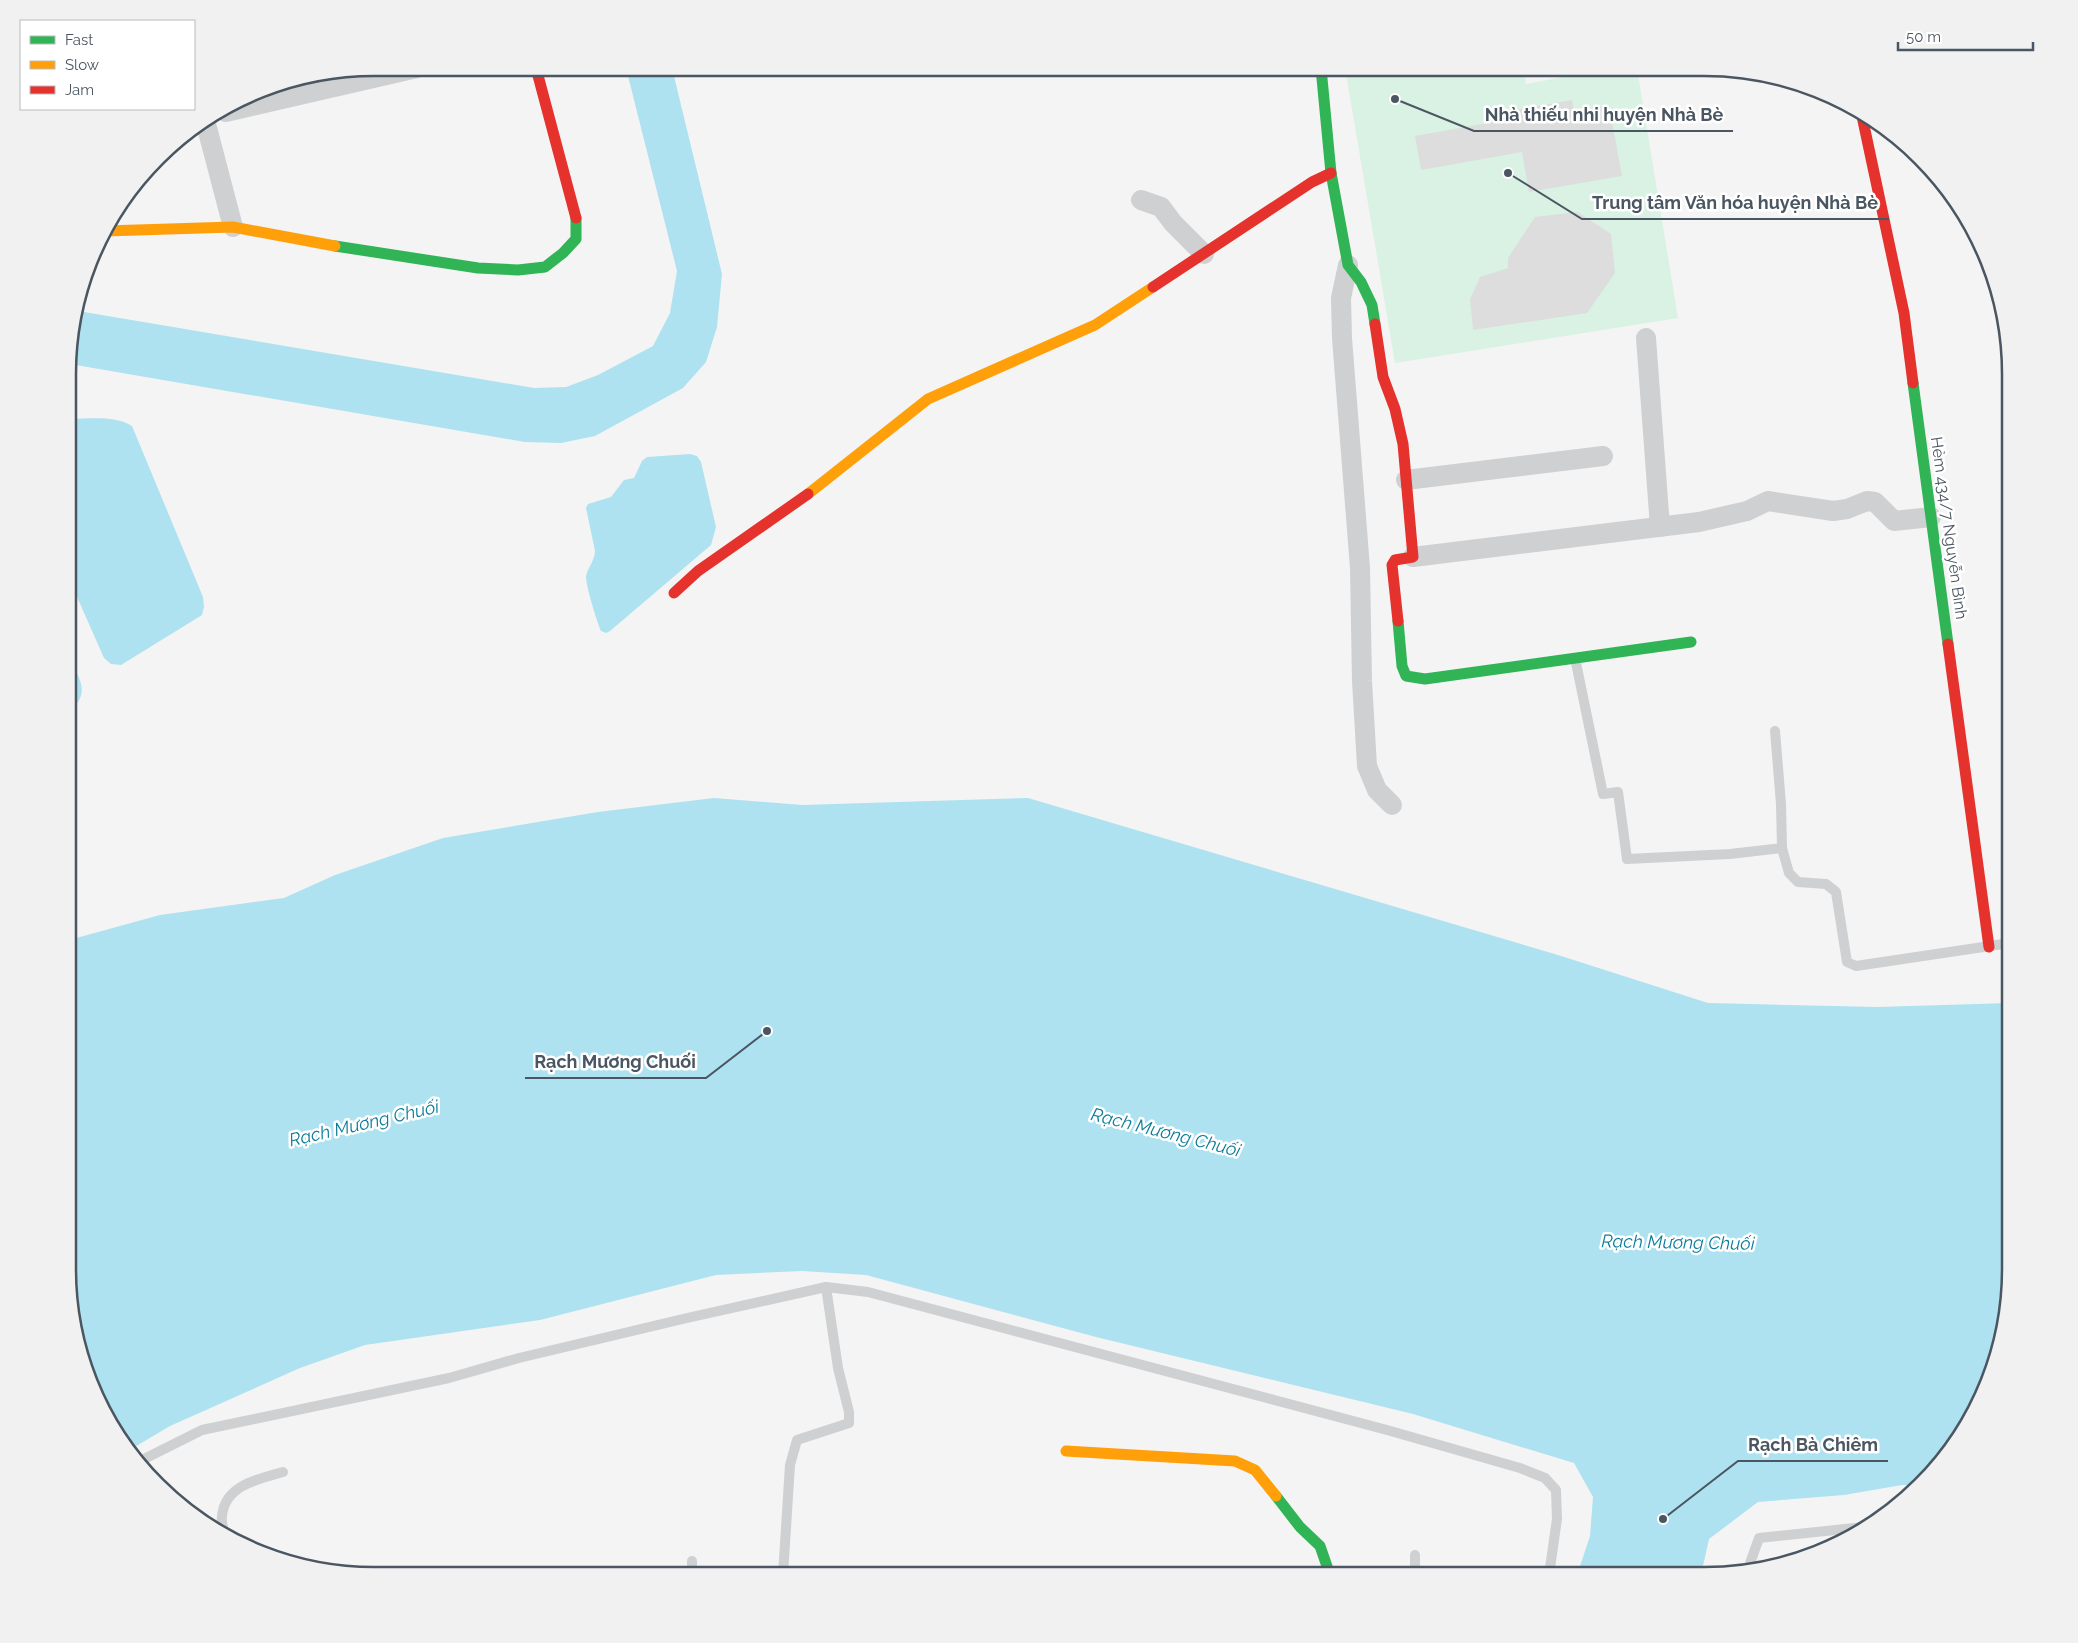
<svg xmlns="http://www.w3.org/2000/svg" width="2078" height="1643" viewBox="0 0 2078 1643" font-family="Raleway,sans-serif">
  <rect width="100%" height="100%" fill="#f4f4f4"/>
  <path fill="#d9f2e3" d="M1345,68H1523L1526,84L1613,68H1637L1678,318L1395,363Z"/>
  <g fill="#aee2f0">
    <path d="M626,68H672L722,274L717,327L706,362L683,388L595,436L561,443L525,442L70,364V334L78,311L534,388L566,387L598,375L653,346L670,313L677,271Z"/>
    <path d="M70,419C90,419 114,415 132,426L203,597L204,607L202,615L121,665L111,664L104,658L70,581Z"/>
    <path d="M690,454L697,456L701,462L716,527L711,545L610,631L606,633L601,631C597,622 586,586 586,577C587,568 595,561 595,551L586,508L588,504L611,497L624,480L634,478L642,461L647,457Z"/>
    <path d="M69,657C79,678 92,694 69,711Z"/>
    <path d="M714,798L802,805L1028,798L1558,955L1708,1003L1877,1007L2010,1003V1289L1987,1386L1934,1471L1919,1485H1902L1844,1495L1758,1502L1709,1539L1701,1575H1577L1590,1536L1593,1497L1574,1463L1413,1414L1096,1337L866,1275L802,1271L716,1275L540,1320L365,1345L300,1368L170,1426L133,1448L99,1405L68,1289L69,940L160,915L284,898L335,875L443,838L598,812Z"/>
  </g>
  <g fill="#ddddde">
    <path d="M1572,100L1574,111L1609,105L1622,176L1529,192L1522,152L1421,170L1415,136L1516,118L1514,110Z"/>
    <path d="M1578,212L1611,234L1615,273L1587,313L1473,330L1470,299L1480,277L1508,268V258L1535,217Z"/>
  </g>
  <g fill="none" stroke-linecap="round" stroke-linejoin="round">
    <g stroke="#ced0d2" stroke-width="10">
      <path d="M1575,658L1603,794L1618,792L1627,859L1730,854L1782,848L1781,804L1775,731"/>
      <path d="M1782,848L1789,873L1798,882L1826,884L1836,892L1847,962L1856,966L2010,943"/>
      <path d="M142,1460L202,1430L449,1378L519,1358L687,1318L826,1287L868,1292L1387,1430L1520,1468L1545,1478L1556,1490L1557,1519L1549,1575"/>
      <path d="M224,1532C223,1527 221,1521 222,1516C225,1485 258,1479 283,1472"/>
      <path d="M692,1561V1575"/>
      <path d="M1749,1566L1759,1538L1864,1527"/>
      <path d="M783,1575L790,1465L797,1440L849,1423V1412L838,1368L826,1287"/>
      <path d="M1415,1575V1555"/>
    </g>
    <g stroke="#ced0d2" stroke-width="20">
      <path d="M226,112L417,68"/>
      <path d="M206,124L233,227"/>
      <path d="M1141,200L1161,207L1173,223L1204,254"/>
      <path d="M1348,265L1341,298L1342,338L1360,568L1362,681L1367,766L1377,790L1392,805"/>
      <path d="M1646,338L1660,527"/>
      <path d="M1406,480L1603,456"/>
      <path d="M1413,557L1699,522L1747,511L1768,501L1833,511L1847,509L1867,501L1875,502L1894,521L1931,517"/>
    </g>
    <g stroke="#30b455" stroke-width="11">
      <path d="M1321,68L1331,173L1348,265L1361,282L1372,305L1375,324"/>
      <path d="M335,246L478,268L518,270L545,267L563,253L576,239V218"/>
      <path d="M1913,383L1948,644"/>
      <path d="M1398,621L1402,666L1406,676L1425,679L1691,642"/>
      <path d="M1276,1496L1300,1527L1320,1546L1330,1575"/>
    </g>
    <g stroke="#ff9f0a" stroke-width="11">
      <path d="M105,231L233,227L335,246"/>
      <path d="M808,494L928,399L1095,325L1153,287"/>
      <path d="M1066,1451L1235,1461L1255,1470L1276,1496"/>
    </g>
    <g stroke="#e5322d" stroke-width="11">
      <path d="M536,68L576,218"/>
      <path d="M1862,116L1904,313L1913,383"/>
      <path d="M1153,287L1312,182L1331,173"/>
      <path d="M1375,324L1383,377L1395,409L1403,444L1413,557L1395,560L1392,565L1398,621"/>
      <path d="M674,593L698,571L808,494"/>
      <path d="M1948,644L1989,947"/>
    </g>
  </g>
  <g text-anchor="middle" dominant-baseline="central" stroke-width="5" stroke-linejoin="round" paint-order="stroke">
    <g font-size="16" fill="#4a5661" stroke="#fff">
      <text transform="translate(1949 528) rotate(82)">Hẻm 434/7 Nguyễn Bình</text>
    </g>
    <g font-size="18" font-style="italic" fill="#0c7c9b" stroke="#fff">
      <text transform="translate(364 1123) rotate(-13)">Rạch Mương Chuối</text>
      <text transform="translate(1166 1132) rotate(14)">Rạch Mương Chuối</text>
      <text transform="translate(1678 1242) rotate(1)">Rạch Mương Chuối</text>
    </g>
  </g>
  <path d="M0 0H2078V1643H0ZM374 76H1704A298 298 0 0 1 2002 374V1269A298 298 0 0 1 1704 1567H374A298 298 0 0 1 76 1269V374A298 298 0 0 1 374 76Z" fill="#f1f1f2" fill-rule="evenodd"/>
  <path fill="none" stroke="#4a5661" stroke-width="2.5" d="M374 76H1704A298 298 0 0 1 2002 374V1269A298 298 0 0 1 1704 1567H374A298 298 0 0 1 76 1269V374A298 298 0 0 1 374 76Z"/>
  <path fill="none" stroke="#4a5661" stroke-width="2" d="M1395 99L1474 131H1733M1508 173L1582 219H1889M767 1031L706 1078H525M1663 1519L1738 1461H1888"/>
  <g fill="#4a5661" stroke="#fff" stroke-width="2">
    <circle cx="1395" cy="99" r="5"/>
    <circle cx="1508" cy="173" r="5"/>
    <circle cx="767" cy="1031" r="5"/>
    <circle cx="1663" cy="1519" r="5"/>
  </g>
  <g font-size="18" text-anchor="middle" font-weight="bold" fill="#4a5661" stroke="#fff" stroke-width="5" stroke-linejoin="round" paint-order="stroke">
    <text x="1604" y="121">Nhà thiếu nhi huyện Nhà Bè</text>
    <text x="1735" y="209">Trung tâm Văn hóa huyện Nhà Bè</text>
    <text x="615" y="1068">Rạch Mương Chuối</text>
    <text x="1813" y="1451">Rạch Bà Chiêm</text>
  </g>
  <rect x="20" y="20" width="175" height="90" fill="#ffffff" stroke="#b7bbc0"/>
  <rect x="30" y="36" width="25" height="8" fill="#30b455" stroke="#b7bbc0"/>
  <text x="65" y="45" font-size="15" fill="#4a5661">Fast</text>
  <rect x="30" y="61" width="25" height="8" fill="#ff9f0a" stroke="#b7bbc0"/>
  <text x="65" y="70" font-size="15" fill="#4a5661">Slow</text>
  <rect x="30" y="86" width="25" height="8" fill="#e5322d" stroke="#b7bbc0"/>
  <text x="65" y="95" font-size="15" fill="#4a5661">Jam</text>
  <path d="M1898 42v8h135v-8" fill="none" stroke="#4a5661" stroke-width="2.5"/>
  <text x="1906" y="42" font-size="15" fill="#4a5661" stroke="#ffffff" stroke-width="4" paint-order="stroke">50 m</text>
</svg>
